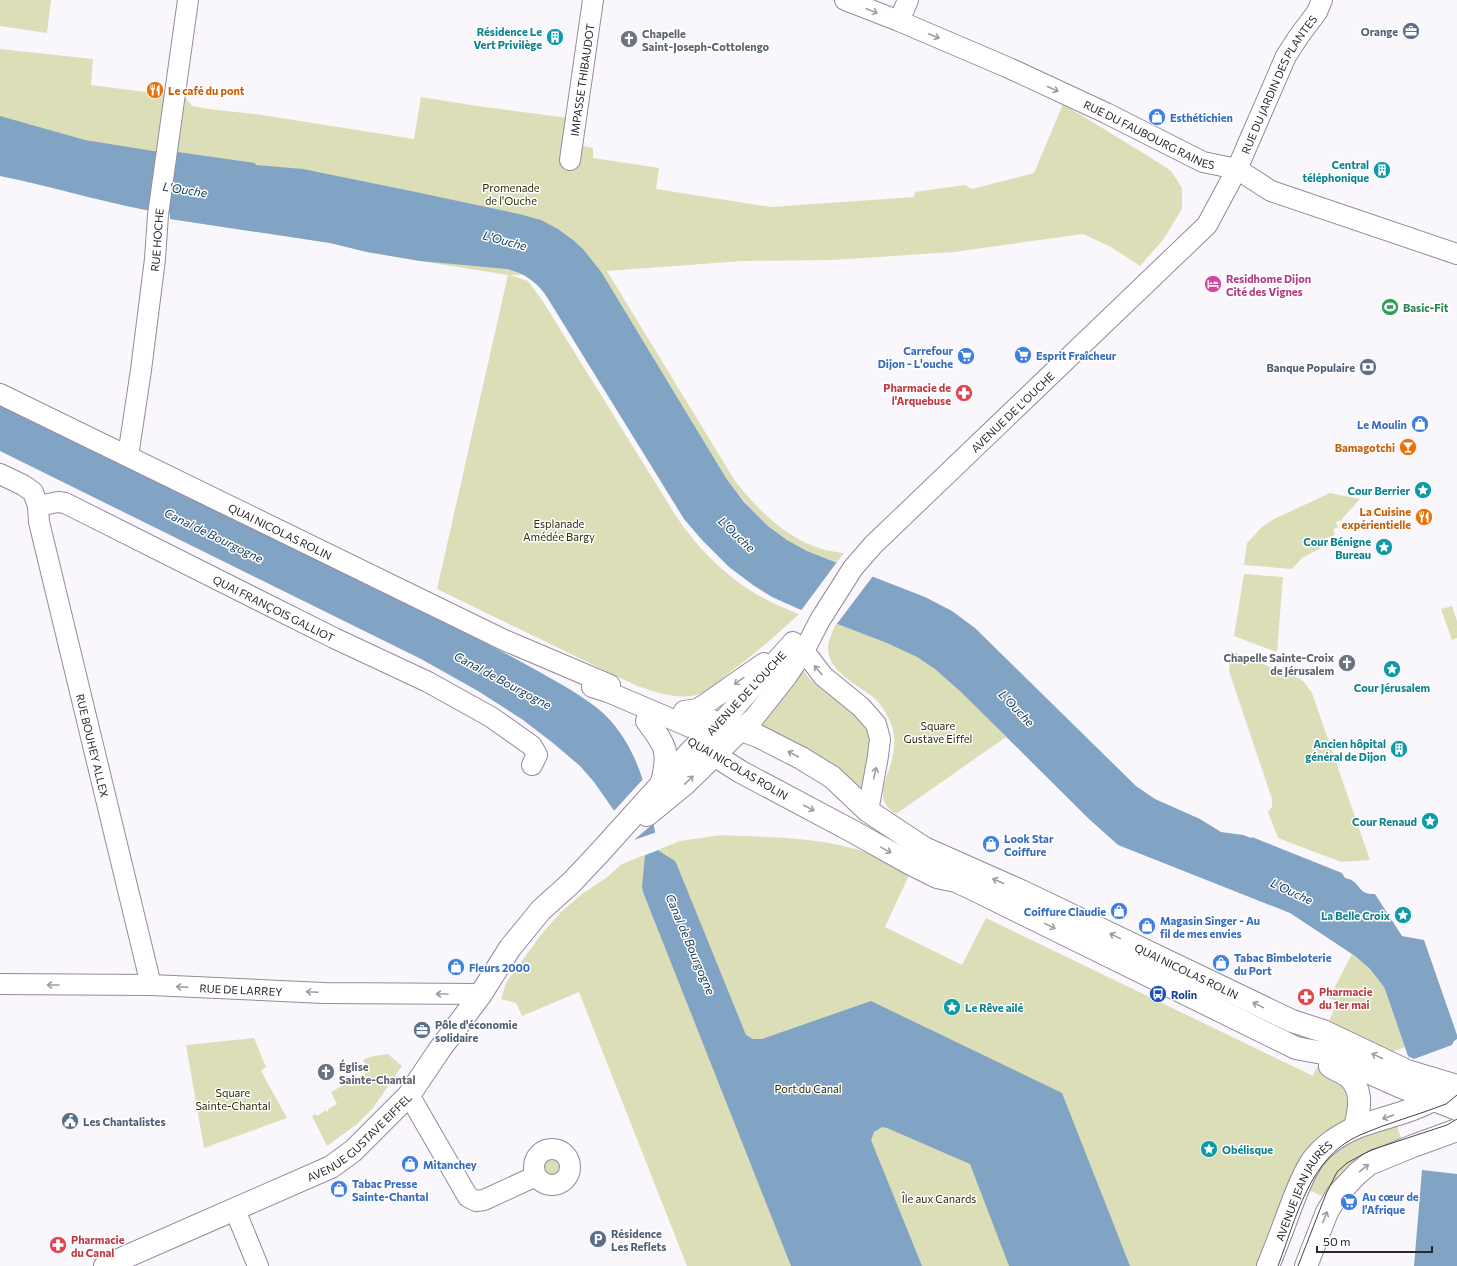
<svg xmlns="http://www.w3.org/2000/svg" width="1457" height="1266" viewBox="0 0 1457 1266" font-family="Commissioner,sans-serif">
  <rect width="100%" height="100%" fill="#faf7fc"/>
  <g fill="#dbdeb7">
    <path d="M0,0H51L47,33L0,26Z"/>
    <path d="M0,49L93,59L91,85L185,97L192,106L208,109L262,115L414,139L421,97L477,106L568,118L578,145L593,148V158L659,168L656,189L771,207L914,197L915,192L965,185L972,189L1034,173L1063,104L1156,161L1171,171L1182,188V209L1163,240L1140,266L1111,247L1083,234L954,252L833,260L742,261L607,271L735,481C764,517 797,549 844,553L837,562C820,556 802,550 786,539C762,523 744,502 726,478L602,273L510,275L528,281L542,300L676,516C698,549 729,580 765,599C776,605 788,609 799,614C775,637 750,657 724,677C717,683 706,693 696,695C676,700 656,692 637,686L437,589L508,275L420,261L367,252L330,243L170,219V214C113,206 57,187 0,176Z"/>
    <path d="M1330,493L1360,499L1342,519V520L1336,522L1338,528L1333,529L1335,535L1327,538L1329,544L1302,558L1292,569L1244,565L1247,543L1262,527L1274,519Z"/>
    <path d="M1244,574L1283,577L1277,652L1234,636Z"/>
    <path d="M1452,606L1457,621V638L1452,640L1441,609Z"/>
    <path d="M836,623C870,636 907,647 935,669C961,689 983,714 1006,737L896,814C873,799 886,782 891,763C895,748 896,735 890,721C886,713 881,704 874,698C859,685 829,673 828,649C828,640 833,631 836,623Z"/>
    <path d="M1231,651L1300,679L1304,682L1312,693L1370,860L1341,862L1278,838L1268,812L1272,807V799L1229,671Z"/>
    <path d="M803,670C817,694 868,712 871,736C873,751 864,775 860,790L766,735L760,724Z"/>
    <path d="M721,835C762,837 812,837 851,848C872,853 892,862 911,871L885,927L962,965L986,918L1313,1076L1317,1066L1333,1074L1347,1086L1351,1119L1307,1153L1290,1178L1256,1266H687L579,992L522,1016L516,1003L501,999L506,983L540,936L561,912L582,894L606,878L622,864L680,841Z"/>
    <path d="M1352,954L1370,969L1384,987L1405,1047L1387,1054L1327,1025L1335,1008L1336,1001L1329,998Z"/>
    <path d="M254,1038L266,1067L261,1071L287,1118L204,1148L186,1045Z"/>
    <path d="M388,1054L402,1066L373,1108L357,1124L327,1146L312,1116L316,1114L317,1116L326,1110L327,1112L328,1111V1109L337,1104L331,1092L369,1071L363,1060L369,1057L370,1058L373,1056Z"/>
    <path d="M1395,1120L1403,1144L1328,1198L1305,1189L1331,1150Z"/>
    <circle cx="553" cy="1167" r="12"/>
  </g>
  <g fill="#82a4c4">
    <path d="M0,116L85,140L153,151L178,152L255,163L256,165L303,169L406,190L519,214L541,220L558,229L573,240L583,249L602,273L726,478L744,502L768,526L787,540L807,551L925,597L952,611L975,628L1136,786L1155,799L1200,819L1221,832L1243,835L1251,838L1252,837L1342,873L1345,878C1362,881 1356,895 1375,894L1402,936L1424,940L1457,1035V1266H1414L1422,1170V1115L1408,1056L1389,1001L1384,987L1370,969L1355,956L1290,913L1118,845L1089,819L961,692L935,669L917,657L887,643L801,610L772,597L753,585L729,567L702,540L684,519L545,294C535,281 524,273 507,269L420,261L367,252L330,243L170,219V214C113,206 57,187 0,176Z"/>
    <path d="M0,403C135,471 272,538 408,605C457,629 506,652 552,679C573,691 594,703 610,720C644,759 649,803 659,851L675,861L677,865L746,1035L753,1039H762L871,1001L1062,1093L1130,1266H1009L970,1164L887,1128L882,1127L874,1132L871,1140L922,1266H791L643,892L642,887L645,855L594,782L580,766L553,743L523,720L478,691L421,659L0,451Z"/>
  </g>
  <g fill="#faf7fc">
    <path d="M837,562L873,576L836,625L800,612Z"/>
    <path d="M645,777L655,822L634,840L657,832L661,849L643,856L613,812Z"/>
    <path d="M1457,1039V1174L1422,1170V1115L1408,1056L1414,1059L1452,1045L1454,1041Z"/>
  </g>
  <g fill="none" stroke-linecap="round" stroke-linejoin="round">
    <defs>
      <g id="minor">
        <path id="s1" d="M845,0L899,21L1009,68L1106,113L1203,162L1237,169L1271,191L1457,254"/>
        <path d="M899,21L908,0"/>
        <path id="s2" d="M570,160L593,0"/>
        <path id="s3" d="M0,394L504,640L610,685"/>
        <path id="s4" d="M128,456L141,370L155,259L158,215L188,0"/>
        <path id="s5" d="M0,474L23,485L33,492L38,506L58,502L65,503L334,638L428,682L491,717L532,746L537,755L532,765"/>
        <path id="s6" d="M38,506L39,522L151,985"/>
        <path d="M804,651L823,676L861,707L876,724L880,739L878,756L868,811"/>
        <path id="s7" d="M592,687L608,692L690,727L712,731L726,732L741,729L754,718L787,676L804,651L820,620L853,568L873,545L1207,225L1237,169L1286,56L1299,36L1317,12L1322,0"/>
        <path d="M684,711L697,709L704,705L764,663"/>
        <path d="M706,718L721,723L793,642"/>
        <path id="s8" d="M0,984L151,985L324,993L481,994"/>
        <path d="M409,1095L468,1197L476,1201L484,1200L536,1176"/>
        <circle cx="552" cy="1167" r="18"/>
        <path d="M235,1210L258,1266"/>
      </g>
      <g id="major">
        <path d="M647,721C665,745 670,750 662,782"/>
        <path d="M714,755L741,772L852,831L911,864L937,877L956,881L973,889L1296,1048L1328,1054L1399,1086L1457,1109"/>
        <path d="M647,815L685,784L741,729"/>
        <path d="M1330,1066C1336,1070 1344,1073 1349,1077C1364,1091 1359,1111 1355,1128"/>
        <path id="s9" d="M105,1266L331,1167L353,1151L409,1095L440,1049L481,994L510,948L541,910L572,882L602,850L692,750L721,723L758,736L801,758L832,777L868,811L924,848L1021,891L1292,1021L1323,1031L1407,1071L1457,1086"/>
        <path id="s10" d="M1268,1266C1276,1247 1283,1228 1290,1209C1296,1193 1302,1176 1312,1161C1322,1147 1339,1135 1355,1128C1383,1117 1416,1112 1441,1095"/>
        <path d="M1306,1266L1327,1212L1337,1195L1357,1174L1369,1164L1413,1146L1457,1130"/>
      </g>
    </defs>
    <use href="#minor" stroke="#96899e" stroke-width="22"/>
    <use href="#major" stroke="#96899e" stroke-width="24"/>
    <use href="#minor" stroke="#fff" stroke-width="20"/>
    <use href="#major" stroke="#fff" stroke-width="22"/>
    <g stroke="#48434b" stroke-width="1">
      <path d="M1278,1266C1296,1219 1309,1157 1360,1135C1387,1123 1418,1115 1446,1104L1457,1095"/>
      <path d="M1298,1266L1326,1194L1337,1172L1347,1163L1371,1150L1447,1125L1457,1119"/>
    </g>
  </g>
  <defs><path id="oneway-shaft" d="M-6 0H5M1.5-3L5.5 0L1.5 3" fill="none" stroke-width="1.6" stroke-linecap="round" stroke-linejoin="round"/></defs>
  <g stroke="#a09da1">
    <use href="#oneway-shaft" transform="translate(872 11) rotate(22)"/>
    <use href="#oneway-shaft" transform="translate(934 36) rotate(23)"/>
    <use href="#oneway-shaft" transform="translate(1053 89) rotate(25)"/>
    <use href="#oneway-shaft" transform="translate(818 670) rotate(-130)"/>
    <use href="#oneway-shaft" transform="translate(739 681) rotate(144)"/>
    <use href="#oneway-shaft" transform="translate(793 754) rotate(-152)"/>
    <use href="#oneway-shaft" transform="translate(875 773) rotate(-78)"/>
    <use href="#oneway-shaft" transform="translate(689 780) rotate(-44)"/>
    <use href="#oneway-shaft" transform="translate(809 808) rotate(27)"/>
    <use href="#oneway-shaft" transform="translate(886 850) rotate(29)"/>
    <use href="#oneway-shaft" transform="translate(998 881) rotate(-156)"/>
    <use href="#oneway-shaft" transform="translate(1050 926) rotate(26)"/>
    <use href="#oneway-shaft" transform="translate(1115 936) rotate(-154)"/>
    <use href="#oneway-shaft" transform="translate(53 985) rotate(-180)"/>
    <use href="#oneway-shaft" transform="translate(182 987) rotate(-177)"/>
    <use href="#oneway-shaft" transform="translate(312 992) rotate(-177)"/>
    <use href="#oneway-shaft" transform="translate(442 994) rotate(-180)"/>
    <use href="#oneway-shaft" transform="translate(1258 1005) rotate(-154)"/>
    <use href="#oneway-shaft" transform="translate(1377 1056) rotate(-155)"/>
    <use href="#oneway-shaft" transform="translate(1388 1117) rotate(161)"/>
    <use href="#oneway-shaft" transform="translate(1364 1168) rotate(-39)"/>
    <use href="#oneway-shaft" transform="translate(1325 1217) rotate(-68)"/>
  </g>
  <defs>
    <symbol id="office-disc" viewBox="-11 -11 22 22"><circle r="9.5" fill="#5c6f8a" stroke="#fff"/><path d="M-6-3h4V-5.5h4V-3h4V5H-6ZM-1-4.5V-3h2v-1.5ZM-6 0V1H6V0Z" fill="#fff"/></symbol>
    <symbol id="building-disc" viewBox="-11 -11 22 22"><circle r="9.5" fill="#0f9aa8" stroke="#fff"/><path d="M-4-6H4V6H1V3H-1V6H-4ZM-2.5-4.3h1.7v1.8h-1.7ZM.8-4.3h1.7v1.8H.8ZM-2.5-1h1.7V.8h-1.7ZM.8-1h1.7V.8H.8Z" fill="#fff"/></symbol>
    <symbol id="church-disc" viewBox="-11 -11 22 22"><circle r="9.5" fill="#6b7280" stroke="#fff"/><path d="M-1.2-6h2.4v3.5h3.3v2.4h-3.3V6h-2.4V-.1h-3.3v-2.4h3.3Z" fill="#fff"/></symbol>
    <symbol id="restaurant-disc" viewBox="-11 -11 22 22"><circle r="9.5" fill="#e8710a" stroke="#fff"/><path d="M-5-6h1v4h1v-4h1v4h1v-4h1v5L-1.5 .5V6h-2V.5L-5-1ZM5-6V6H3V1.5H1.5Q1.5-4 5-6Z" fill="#fff"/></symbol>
    <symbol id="shop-disc" viewBox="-11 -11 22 22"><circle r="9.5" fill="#3f7fe0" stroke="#fff"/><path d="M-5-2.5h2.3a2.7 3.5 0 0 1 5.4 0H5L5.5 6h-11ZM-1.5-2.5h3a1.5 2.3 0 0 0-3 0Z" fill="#fff"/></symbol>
    <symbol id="hotel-disc" viewBox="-11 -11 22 22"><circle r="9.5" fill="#d1479c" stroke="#fff"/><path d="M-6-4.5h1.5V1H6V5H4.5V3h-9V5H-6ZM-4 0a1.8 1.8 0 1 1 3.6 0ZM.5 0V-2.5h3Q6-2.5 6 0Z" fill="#fff"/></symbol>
    <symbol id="stadium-disc" viewBox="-11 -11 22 22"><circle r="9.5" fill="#2e9e5b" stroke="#fff"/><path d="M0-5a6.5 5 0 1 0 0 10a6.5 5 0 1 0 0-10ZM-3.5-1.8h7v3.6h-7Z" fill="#fff"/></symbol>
    <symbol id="supermarket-disc" viewBox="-11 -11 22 22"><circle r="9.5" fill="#3f7fe0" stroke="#fff"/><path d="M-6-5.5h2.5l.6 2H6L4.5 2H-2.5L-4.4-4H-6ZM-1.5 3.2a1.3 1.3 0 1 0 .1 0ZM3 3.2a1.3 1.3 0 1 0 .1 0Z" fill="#fff"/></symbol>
    <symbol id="bank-disc" viewBox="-11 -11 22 22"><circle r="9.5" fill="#5c6f8a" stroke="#fff"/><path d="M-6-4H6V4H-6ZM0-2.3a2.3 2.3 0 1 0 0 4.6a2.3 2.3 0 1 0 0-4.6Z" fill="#fff"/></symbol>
    <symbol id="pharmacy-disc" viewBox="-11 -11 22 22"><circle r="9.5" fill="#e0444e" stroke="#fff"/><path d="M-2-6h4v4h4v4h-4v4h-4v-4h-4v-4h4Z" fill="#fff"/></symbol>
    <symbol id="bar-disc" viewBox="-11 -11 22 22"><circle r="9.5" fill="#e8710a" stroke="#fff"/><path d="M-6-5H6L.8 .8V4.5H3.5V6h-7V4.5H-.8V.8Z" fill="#fff"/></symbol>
    <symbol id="sight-disc" viewBox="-11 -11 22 22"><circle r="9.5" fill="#0f9aa8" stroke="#fff"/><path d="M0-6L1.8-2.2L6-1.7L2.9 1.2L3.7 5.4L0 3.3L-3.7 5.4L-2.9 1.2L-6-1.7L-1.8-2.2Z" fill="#fff"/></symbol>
    <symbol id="bus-disc" viewBox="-11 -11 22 22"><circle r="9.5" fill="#1a4fb4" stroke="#fff"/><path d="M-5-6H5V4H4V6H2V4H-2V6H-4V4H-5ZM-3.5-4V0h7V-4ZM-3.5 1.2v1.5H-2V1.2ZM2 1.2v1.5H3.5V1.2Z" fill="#fff"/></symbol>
    <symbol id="civic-disc" viewBox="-11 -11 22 22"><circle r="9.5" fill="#5c6f8a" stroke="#fff"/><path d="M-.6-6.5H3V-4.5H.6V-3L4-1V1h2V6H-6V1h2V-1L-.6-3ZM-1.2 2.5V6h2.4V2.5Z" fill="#fff"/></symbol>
    <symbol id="parking-disc" viewBox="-11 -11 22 22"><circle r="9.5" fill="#5c6f8a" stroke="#fff"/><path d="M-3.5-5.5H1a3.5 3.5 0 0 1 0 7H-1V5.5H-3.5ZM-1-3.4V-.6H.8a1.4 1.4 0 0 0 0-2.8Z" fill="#fff"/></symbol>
  </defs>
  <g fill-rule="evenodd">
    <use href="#office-disc" x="1401" y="21" width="20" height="20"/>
    <use href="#building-disc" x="545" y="27" width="20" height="20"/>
    <use href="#church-disc" x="619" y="29" width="20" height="20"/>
    <use href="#restaurant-disc" x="145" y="80" width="20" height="20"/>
    <use href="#shop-disc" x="1147" y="107" width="20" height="20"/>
    <use href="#building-disc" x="1372" y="160" width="20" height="20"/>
    <use href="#hotel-disc" x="1203" y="274" width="20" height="20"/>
    <use href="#stadium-disc" x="1380" y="297" width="20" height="20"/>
    <use href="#supermarket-disc" x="1013" y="345" width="20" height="20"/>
    <use href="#supermarket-disc" x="956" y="346" width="20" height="20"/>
    <use href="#bank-disc" x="1358" y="357" width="20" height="20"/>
    <use href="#pharmacy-disc" x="954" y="383" width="20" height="20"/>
    <use href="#shop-disc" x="1410" y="414" width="20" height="20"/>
    <use href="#bar-disc" x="1398" y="437" width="20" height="20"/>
    <use href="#sight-disc" x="1413" y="480" width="20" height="20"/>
    <use href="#restaurant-disc" x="1414" y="507" width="20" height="20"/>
    <use href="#sight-disc" x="1374" y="537" width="20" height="20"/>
    <use href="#church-disc" x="1337" y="653" width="20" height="20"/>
    <use href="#sight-disc" x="1382" y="659" width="20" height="20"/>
    <use href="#building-disc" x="1389" y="739" width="20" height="20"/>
    <use href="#sight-disc" x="1420" y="811" width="20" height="20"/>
    <use href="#shop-disc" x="981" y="834" width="20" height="20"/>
    <use href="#shop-disc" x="1109" y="901" width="20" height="20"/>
    <use href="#sight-disc" x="1393" y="905" width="20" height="20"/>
    <use href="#shop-disc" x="1137" y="916" width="20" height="20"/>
    <use href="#shop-disc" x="1211" y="953" width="20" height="20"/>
    <use href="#shop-disc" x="446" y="957" width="20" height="20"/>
    <use href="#bus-disc" x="1148" y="984" width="20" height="20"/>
    <use href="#pharmacy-disc" x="1296" y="987" width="20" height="20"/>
    <use href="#sight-disc" x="942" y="997" width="20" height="20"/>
    <use href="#office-disc" x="412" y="1020" width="20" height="20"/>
    <use href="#church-disc" x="316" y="1062" width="20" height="20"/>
    <use href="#civic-disc" x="60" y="1111" width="20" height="20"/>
    <use href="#sight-disc" x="1199" y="1139" width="20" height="20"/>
    <use href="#shop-disc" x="400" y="1154" width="20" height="20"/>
    <use href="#shop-disc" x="329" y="1179" width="20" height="20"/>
    <use href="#supermarket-disc" x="1339" y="1192" width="20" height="20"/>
    <use href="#parking-disc" x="588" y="1229" width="20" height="20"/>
    <use href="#pharmacy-disc" x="48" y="1235" width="20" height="20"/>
  </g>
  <g text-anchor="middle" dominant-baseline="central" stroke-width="3" stroke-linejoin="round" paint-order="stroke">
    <g font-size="11" font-weight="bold" fill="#0d838f" stroke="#fff" text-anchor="end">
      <text x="542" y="31">Résidence Le<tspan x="542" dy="13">Vert Privilège</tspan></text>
      <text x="1369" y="164">Central<tspan x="1369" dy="13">téléphonique</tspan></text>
      <text x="1410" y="490">Cour Berrier</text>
      <text x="1371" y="541">Cour Bénigne<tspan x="1371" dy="13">Bureau</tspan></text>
      <text x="1392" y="687" text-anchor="middle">Cour Jérusalem</text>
      <text x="1386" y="743">Ancien hôpital<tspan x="1386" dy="13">général de Dijon</tspan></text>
      <text x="1417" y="821">Cour Renaud</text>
      <text x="1390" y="915">La Belle Croix</text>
      <text x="965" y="1007" text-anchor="start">Le Rêve ailé</text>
      <text x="1222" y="1149" text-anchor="start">Obélisque</text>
    </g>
    <g font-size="11" font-weight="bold" fill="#4e5e75" stroke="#fff" text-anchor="start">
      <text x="1398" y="31" text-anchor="end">Orange</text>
      <text x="1355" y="367" text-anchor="end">Banque Populaire</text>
      <text x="435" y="1024">Pôle d'économie<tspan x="435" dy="13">solidaire</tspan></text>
      <text x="83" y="1121">Les Chantalistes</text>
      <text x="611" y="1233">Résidence<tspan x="611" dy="13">Les Reflets</tspan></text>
    </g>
    <g font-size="11" font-weight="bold" fill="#5b616d" stroke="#fff" text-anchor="start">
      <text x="642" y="33">Chapelle<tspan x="642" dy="13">Saint-Joseph-Cottolengo</tspan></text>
      <text x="1334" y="657" text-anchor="end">Chapelle Sainte-Croix<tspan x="1334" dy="13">de Jérusalem</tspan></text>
      <text x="339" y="1066">Église<tspan x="339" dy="13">Sainte-Chantal</tspan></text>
    </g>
    <g font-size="11" fill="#2b262e" stroke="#fff">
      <text stroke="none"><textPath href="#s2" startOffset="81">IMPASSE THIBAUDOT</textPath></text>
      <text stroke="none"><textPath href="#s7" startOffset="1006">RUE DU JARDIN DES PLANTES</textPath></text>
      <text stroke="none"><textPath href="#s1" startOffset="333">RUE DU FAUBOURG RAINES</textPath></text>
      <text stroke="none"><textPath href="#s4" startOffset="218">RUE HOCHE</textPath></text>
      <text stroke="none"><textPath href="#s7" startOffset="578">AVENUE DE L'OUCHE</textPath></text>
      <text stroke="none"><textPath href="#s3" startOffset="312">QUAI NICOLAS ROLIN</textPath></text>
      <text stroke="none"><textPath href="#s5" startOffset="314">QUAI FRANÇOIS GALLIOT</textPath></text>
      <text transform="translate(746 693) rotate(-47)">AVENUE DE L'OUCHE</text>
      <text stroke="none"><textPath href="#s6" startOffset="246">RUE BOUHEY ALLEX</textPath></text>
      <text transform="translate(738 768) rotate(30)">QUAI NICOLAS ROLIN</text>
      <text stroke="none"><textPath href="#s9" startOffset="1371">QUAI NICOLAS ROLIN</textPath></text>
      <text stroke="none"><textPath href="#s8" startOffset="241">RUE DE LARREY</textPath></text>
      <text stroke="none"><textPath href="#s9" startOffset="287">AVENUE GUSTAVE EIFFEL</textPath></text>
      <text stroke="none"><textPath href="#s10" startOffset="84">AVENUE JEAN JAURÈS</textPath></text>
    </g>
    <g font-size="11" font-weight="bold" fill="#c56008" stroke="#fff" text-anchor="end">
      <text x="168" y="90" text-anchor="start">Le café du pont</text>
      <text x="1395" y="447">Bamagotchi</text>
      <text x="1411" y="511">La Cuisine<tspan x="1411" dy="13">expérientielle</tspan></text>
    </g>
    <g font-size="11" font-weight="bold" fill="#366cbe" stroke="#fff" text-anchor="start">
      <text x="1170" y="117">Esthétichien</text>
      <text x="953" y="350" text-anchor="end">Carrefour<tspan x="953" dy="13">Dijon - L'ouche</tspan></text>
      <text x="1036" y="355">Esprit Fraîcheur</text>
      <text x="1407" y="424" text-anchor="end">Le Moulin</text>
      <text x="1004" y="838">Look Star<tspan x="1004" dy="13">Coiffure</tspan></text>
      <text x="1106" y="911" text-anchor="end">Coiffure Claudie</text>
      <text x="1160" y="920">Magasin Singer - Au<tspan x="1160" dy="13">fil de mes envies</tspan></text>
      <text x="1234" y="957">Tabac Bimbeloterie<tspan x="1234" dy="13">du Port</tspan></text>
      <text x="469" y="967">Fleurs 2000</text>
      <text x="423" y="1164">Mitanchey</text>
      <text x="352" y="1183">Tabac Presse<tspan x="352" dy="13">Sainte-Chantal</tspan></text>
      <text x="1362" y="1196">Au cœur de<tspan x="1362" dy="13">l'Afrique</tspan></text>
    </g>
    <g font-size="11" fill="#2a2c07" stroke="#fff">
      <text x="511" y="187">Promenade<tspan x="511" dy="13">de l'Ouche</tspan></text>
      <text x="559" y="523">Esplanade<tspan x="559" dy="13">Amédée Bargy</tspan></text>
      <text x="938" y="725">Square<tspan x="938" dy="13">Gustave Eiffel</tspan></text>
      <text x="808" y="1088">Port du Canal</text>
      <text x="233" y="1092">Square<tspan x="233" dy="13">Sainte-Chantal</tspan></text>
      <text x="939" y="1198">Île aux Canards</text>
    </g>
    <g font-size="11" font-weight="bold" fill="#b23c85" stroke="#fff" text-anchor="start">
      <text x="1226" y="278">Residhome Dijon<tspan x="1226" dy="13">Cité des Vignes</tspan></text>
    </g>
    <g font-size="11" font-weight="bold" fill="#27864d" stroke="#fff" text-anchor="start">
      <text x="1403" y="307">Basic-Fit</text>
    </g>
    <g font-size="11" font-weight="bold" fill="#be3a42" stroke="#fff" text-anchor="start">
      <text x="951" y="387" text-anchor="end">Pharmacie de<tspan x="951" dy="13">l'Arquebuse</tspan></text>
      <text x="1319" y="991">Pharmacie<tspan x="1319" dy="13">du 1er mai</tspan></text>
      <text x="71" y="1239">Pharmacie<tspan x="71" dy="13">du Canal</tspan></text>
    </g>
    <g font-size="11" font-weight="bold" fill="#164399" stroke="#fff" text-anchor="start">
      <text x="1171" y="994">Rolin</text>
    </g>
    <g font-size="12" font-style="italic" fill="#0f3758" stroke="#fff">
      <text transform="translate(185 189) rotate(9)">L'Ouche</text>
      <text transform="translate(505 240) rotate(15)">L'Ouche</text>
      <text transform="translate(737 534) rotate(43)">L'Ouche</text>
      <text transform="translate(214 535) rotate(26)">Canal de Bourgogne</text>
      <text transform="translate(503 680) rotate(28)">Canal de Bourgogne</text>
      <text transform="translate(1017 708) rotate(46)">L'Ouche</text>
      <text transform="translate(1292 891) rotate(25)">L'Ouche</text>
      <text transform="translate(691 944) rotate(67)">Canal de Bourgogne</text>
    </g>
  </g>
  <path d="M1317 1246v6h115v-6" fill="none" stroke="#2b262e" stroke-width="2"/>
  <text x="1323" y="1246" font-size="12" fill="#2b262e" stroke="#ffffff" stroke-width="3" paint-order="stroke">50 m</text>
</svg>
